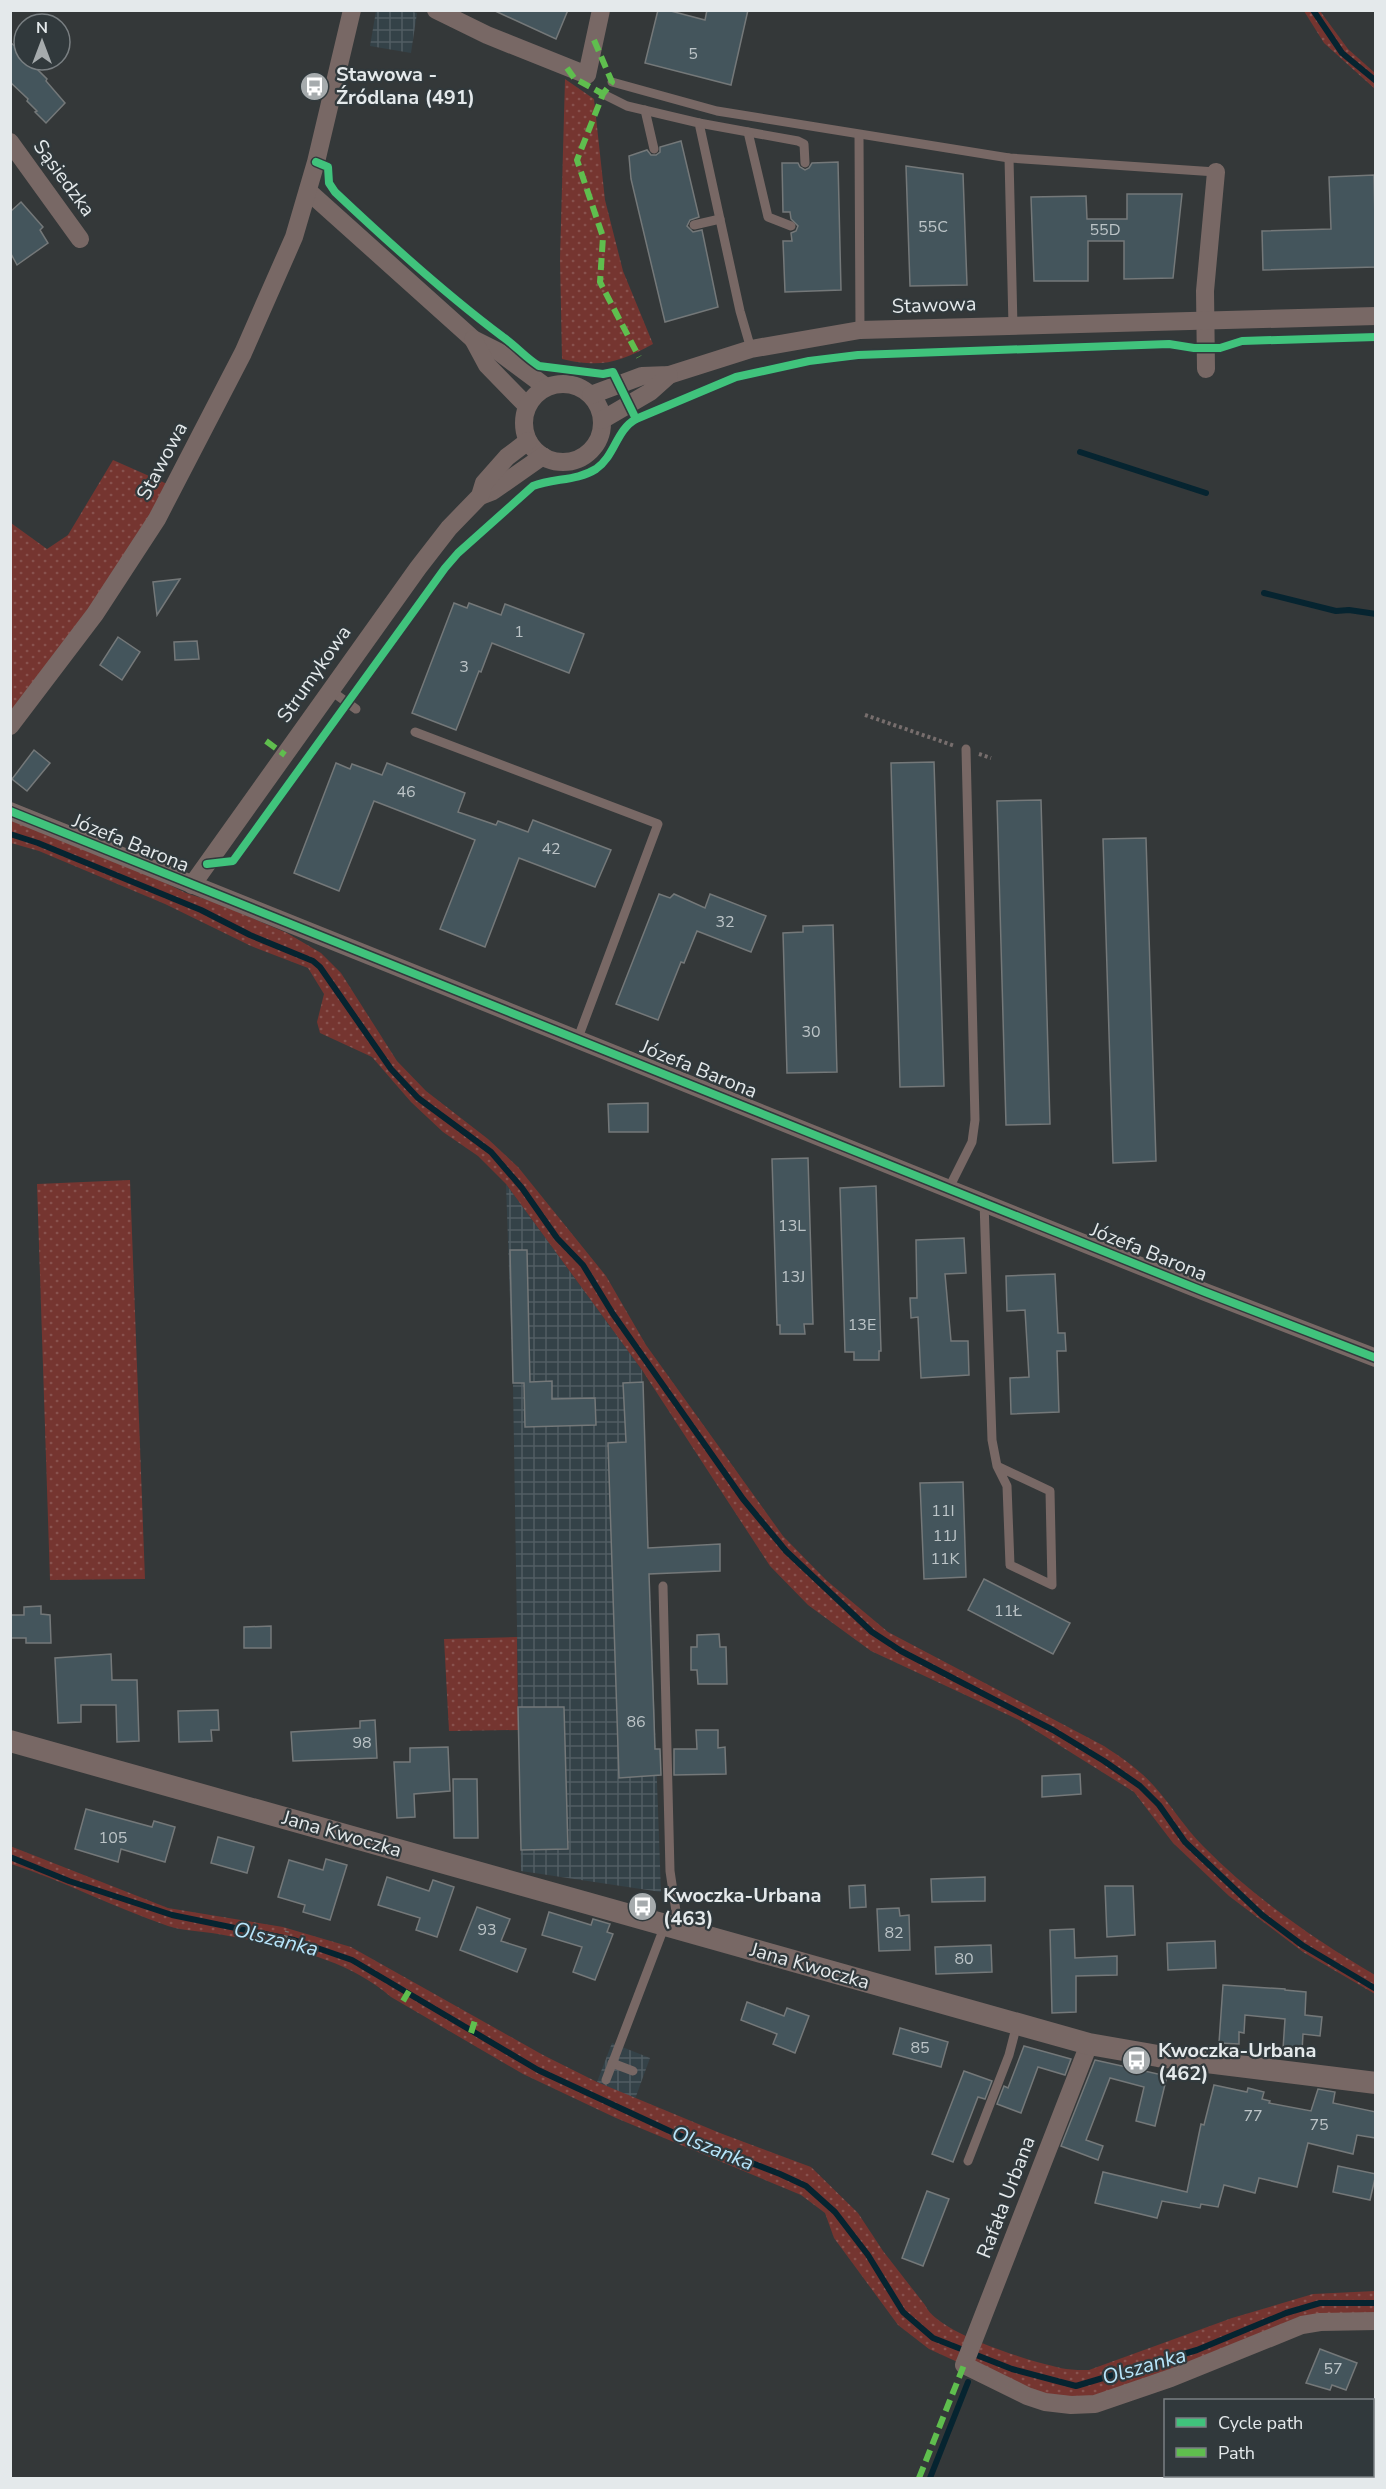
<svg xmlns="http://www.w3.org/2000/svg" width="1386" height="2489" viewBox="0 0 1386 2489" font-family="'Nunito Sans',sans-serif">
  <defs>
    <pattern id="industrial-grid" width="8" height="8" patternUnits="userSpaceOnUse" patternTransform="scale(1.5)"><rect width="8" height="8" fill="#344248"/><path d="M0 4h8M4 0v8" fill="none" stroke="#515d63"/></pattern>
    <pattern id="grass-dots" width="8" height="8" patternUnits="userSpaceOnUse" patternTransform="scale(1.5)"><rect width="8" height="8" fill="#753530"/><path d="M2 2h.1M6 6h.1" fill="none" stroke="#88524e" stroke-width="1.8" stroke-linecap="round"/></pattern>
  </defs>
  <rect width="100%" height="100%" fill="#343839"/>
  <g fill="url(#industrial-grid)">
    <path d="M376,11H409L417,13L411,53L370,46Z"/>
    <path d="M506,1184L642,1370L661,1892L521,1871L513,1385Z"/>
    <path d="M612,2043L650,2058L635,2099L597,2082Z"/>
  </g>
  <g fill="url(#grass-dots)">
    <path d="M1304,11H1320L1348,49L1375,73V89L1324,43Z"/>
    <path d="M565,79L594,99L605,200L623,271L653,344C618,363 601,368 562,359L560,259Z"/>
    <path d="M113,460L174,487L11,726V523L47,549L68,535Z"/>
    <path d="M10,811L70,836L186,893L214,902L287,933L321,953L341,973L397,1061L426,1091L488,1139L518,1167L606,1276L646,1345L783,1536L826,1580L888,1632L1104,1746C1122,1758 1139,1769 1154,1786C1171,1805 1185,1828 1203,1846C1253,1897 1314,1939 1375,1975V1994L1303,1952L1229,1896L1173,1843L1134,1792L1019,1720L871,1651L808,1605L770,1566L642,1370L506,1184L478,1156L443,1132L411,1102L372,1057L320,1033L317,1022L324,994L308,968L251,946L165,904L39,851L11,843Z"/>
    <path d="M130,1180L145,1579L50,1580L37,1184Z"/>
    <path d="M517,1637L518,1730L449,1731L444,1639Z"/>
    <path d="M10,1846L168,1908L283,1927L351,1947L543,2055L597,2082L720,2133L811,2167L858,2213L883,2251L925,2305C937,2334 1035,2363 1066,2369C1073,2370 1082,2370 1089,2370L1232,2318L1313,2294L1375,2291V2314L1353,2313L1071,2405L964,2365L929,2349L898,2325L834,2238L825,2213L801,2195L616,2118L523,2074L391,1997C344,1956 278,1945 218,1934C201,1931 184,1931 168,1926C115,1908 64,1881 11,1864Z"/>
  </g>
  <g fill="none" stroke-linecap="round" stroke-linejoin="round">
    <g stroke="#062430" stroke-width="6">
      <path d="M1313,10L1342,53L1376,81"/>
      <path d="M1080,452L1206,493"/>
      <path d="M1264,593L1336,611L1349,610L1376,614"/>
      <path d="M10,834L38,843L201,910L250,935L313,961L320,967L391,1069L418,1098L491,1152L522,1188L557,1238L583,1265L613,1314L743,1499L786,1551L872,1632L901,1651L1053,1730L1104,1761L1140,1786L1159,1805L1185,1842L1262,1915L1302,1945L1376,1989"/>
      <path d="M10,1857L69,1881L172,1915L294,1940L352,1960L538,2070L674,2133L780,2174L806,2186L835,2212L868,2255L903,2312L933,2338L1012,2369L1076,2386L1197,2350L1286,2313L1320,2303H1376"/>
      <path d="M930,2478L968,2382"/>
    </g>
  </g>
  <g fill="#44555c" stroke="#747879" stroke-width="1.5">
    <path d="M493,10H568L556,39Z"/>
    <path d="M658,10H667L705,20L707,10H748L731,85L645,63Z"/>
    <path d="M10,42L24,54V60H30L39,68L38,70L47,79L46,81L65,103L46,123L35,112L37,111L27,101L28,99L10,82Z"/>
    <path d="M681,141L699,217L690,220L687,226L693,232L702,230L718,307L665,322L631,179L629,156L647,150L651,155H656L660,152V147Z"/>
    <path d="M838,162L841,290L785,292L783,241H792L791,233L796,231L798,226L791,219L790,212H783L782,163H798L800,167L805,170L809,168L812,163Z"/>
    <path d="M906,166L963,174L967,285L910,286Z"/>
    <path d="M1374,175L1376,267L1263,270L1262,231L1331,229L1329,177Z"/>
    <path d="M1127,194H1182L1173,278L1124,279V241H1088V281H1034L1031,197L1086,196L1087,219H1127Z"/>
    <path d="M21,202L43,227L40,230L48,243L17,265L10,252V212Z"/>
    <path d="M180,579L157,615L153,582Z"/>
    <path d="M454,603L467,608L469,603L501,615L505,604L584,634L569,673L492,643L481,672L479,671L456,730L412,713Z"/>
    <path d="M118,637L140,652L122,680L100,665Z"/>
    <path d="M197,641L199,659L175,660L174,642Z"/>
    <path d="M34,750L50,763L27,791L12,779Z"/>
    <path d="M934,762L944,1086L900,1087L891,763Z"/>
    <path d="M336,763L350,769L352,764L382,775L387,763L465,793L458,812L496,825L498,821L528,832L533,820L611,850L595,887L519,858L485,947L440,929L475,840L374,801L339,891L294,873Z"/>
    <path d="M1041,800L1050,1124L1006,1125L997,801Z"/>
    <path d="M1146,838L1156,1161L1113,1163L1103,839Z"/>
    <path d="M659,894L670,898L674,894L705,908L710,894L766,916L751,952L697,931L684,963L681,962L658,1020L616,1004Z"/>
    <path d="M833,925L837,1072L787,1073L783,933L803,932V926Z"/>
    <path d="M648,1103V1132H609L608,1104Z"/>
    <path d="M808,1158L813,1324H804L805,1334H780V1325H777L772,1159Z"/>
    <path d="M876,1186L881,1351H879V1360H854V1352H845L840,1188Z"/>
    <path d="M964,1238L966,1273L945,1274L951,1341H968L969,1375L921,1378L918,1317L911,1318L910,1298H917L916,1240Z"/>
    <path d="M510,1250H527L530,1382L552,1381V1399L595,1398L596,1425L525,1427L524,1383H513Z"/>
    <path d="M1055,1274L1058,1333H1065L1066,1351H1057L1059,1412L1011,1414L1010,1378L1029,1377L1025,1310L1007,1311L1006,1276Z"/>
    <path d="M643,1382L648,1548L720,1544V1571L649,1574L655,1749H660L661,1775L619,1778L608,1443L626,1442L623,1383Z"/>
    <path d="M963,1482L966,1577L924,1579L920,1483Z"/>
    <path d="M984,1579L1070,1623L1053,1654L968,1610Z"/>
    <path d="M41,1606V1614L50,1615L51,1643H26V1638H10V1615H24V1607Z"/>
    <path d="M271,1626V1648H244V1627Z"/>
    <path d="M719,1634L720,1647H726L727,1684H698L697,1670H691V1647H697V1635Z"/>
    <path d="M111,1654L112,1680H137L139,1741L117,1742L116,1705H81V1722L58,1723L55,1658Z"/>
    <path d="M518,1707H564L568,1849L521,1850Z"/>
    <path d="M218,1710L219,1730H211L212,1741L179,1742L178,1711Z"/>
    <path d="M375,1720L377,1758L293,1761L291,1732L360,1728V1721Z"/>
    <path d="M696,1730H718V1748L725,1747L726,1774L674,1775V1749H697Z"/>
    <path d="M448,1747L450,1791L414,1794L415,1817L397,1818L394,1762H410V1748Z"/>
    <path d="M1080,1774L1081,1794L1042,1797V1776Z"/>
    <path d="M453,1779H477L478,1838H454Z"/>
    <path d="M86,1809L152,1827L154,1821L175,1827L165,1862L121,1849L118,1862L75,1849Z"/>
    <path d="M218,1837L254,1847L247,1873L211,1863Z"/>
    <path d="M326,1859L347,1865L330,1920L303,1912L305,1905L278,1897L289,1860L323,1870Z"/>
    <path d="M387,1877L429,1891L433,1880L454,1887L437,1937L416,1930L420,1918L378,1905Z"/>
    <path d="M985,1877V1901L932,1902L931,1879Z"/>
    <path d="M865,1885L866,1907L850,1908L849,1886Z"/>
    <path d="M1105,1886H1133L1135,1935L1107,1937Z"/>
    <path d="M477,1907L510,1919L501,1941L526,1949L517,1972L460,1950Z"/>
    <path d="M899,1908L900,1916L909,1915L910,1950L879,1951L877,1909Z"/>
    <path d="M549,1912L591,1925L593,1919L610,1924L607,1932L613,1934L595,1980L573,1972L582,1947L542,1935Z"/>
    <path d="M1074,1929L1075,1958L1117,1956V1975L1076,1976V2012L1052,2013L1050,1930Z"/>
    <path d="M1215,1941L1216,1968L1168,1970L1167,1943Z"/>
    <path d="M991,1945L992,1972L936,1974L935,1947Z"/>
    <path d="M1223,1985L1285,1989V1990L1306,1992L1305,2015L1322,2017L1320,2036L1303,2034L1302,2051L1283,2049L1285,2019L1245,2015L1244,2033L1239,2032V2044L1219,2043Z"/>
    <path d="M747,2002L784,2016L787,2008L809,2016L795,2053L773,2044L777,2034L741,2020Z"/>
    <path d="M900,2028L948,2042L941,2067L893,2054Z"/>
    <path d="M1024,2046L1071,2059L1065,2075L1038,2067L1021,2113L997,2104L1004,2086L1008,2088Z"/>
    <path d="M1095,2060L1167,2076L1155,2126L1136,2121L1144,2087L1110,2078L1086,2140L1103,2146L1098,2160L1061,2146Z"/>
    <path d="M964,2071L992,2081L985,2099L978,2097L953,2162L932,2154Z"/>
    <path d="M1214,2085L1247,2092L1248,2088L1264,2092L1262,2099L1270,2101L1269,2103L1311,2111L1318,2089L1335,2092L1333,2103L1376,2112V2138L1357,2135L1353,2154L1308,2143L1297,2187L1259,2178L1255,2193L1224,2185L1218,2207L1201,2204L1200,2208L1162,2201L1157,2218L1095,2203L1103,2172L1187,2192L1201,2124L1204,2125Z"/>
    <path d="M1338,2166L1376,2174L1370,2200L1333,2192Z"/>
    <path d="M927,2191L949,2199L923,2266L902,2258Z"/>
    <path d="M1320,2349L1357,2363L1346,2390L1332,2385L1330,2390L1306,2383Z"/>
  </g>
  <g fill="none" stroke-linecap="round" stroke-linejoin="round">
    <g stroke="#776e6d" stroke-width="4" stroke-dasharray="3 3" stroke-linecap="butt">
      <path d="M865,715L955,746"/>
      <path d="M979,754L991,758"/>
      <path d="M284,1944L287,1931"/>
    </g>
    <g stroke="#786865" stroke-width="9">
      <path d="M612,82L717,111L1009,158L1216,172"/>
      <path d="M603,94L627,106L699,123L740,311L751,349"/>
      <path d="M645,110L654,149"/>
      <path d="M699,123L798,141L804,144L805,163"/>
      <path d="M748,132L768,217L791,226"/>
      <path d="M859,135L860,330"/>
      <path d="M1009,158L1013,326"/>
      <path d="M694,225L720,219"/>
      <path d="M330,690L356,709"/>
      <path d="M415,732L658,824L578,1038"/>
      <path d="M949,1188L972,1142L975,1120L966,749"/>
      <path d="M984,1202L992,1440L997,1466L1007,1486L1010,1565L1052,1585L1050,1491L997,1466"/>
      <path d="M663,1586L670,1871L677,1918L675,1928"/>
      <path d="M612,2063L633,2071"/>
      <path d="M606,2080L665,1925"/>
      <path d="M968,2161L1009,2055L1017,2024"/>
    </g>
    <g stroke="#786865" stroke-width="18">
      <path d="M436,10L487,35L587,75L601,10"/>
      <path d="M10,142L80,239"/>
      <path d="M308,191L473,339L499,352L546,387"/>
      <path d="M473,339L487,365L527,406"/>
      <path d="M1206,369L1205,291L1216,172"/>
      <circle cx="563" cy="423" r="39"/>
      <path d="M591,395L642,376L669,375L751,349L860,330L1376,316"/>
      <path d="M602,420L650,392L669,375"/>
      <path d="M480,496L493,491L543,456"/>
      <path d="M10,726L95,614L157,519L243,353L294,237L316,162L352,10"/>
      <path d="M10,811L1205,1292L1376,1358"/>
      <path d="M192,885L418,568L449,528L480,496L484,483L507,457L528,441"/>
      <path d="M1089,2044L964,2365L1027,2396L1045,2402L1071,2405L1095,2404L1171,2378L1302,2325L1320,2322L1376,2321"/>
    </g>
    <path stroke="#786865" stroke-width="22" d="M10,1741L1089,2044L1158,2056L1376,2083"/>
    <g stroke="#5fbe4e" stroke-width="6" stroke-dasharray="12 6" stroke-linecap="butt">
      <path d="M594,40L612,82L603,94L577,160L603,237L600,282L639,357"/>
      <path d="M567,68L574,78L603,94"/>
      <path d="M266,741L285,755"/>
      <path d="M403,2001L409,1991"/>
      <path d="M471,2033L475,2020"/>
      <path d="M919,2478L964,2365"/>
    </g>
    <defs>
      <g id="cycleway">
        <path d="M316,162L328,167L329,183L335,192C389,243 444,293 503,337C516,346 526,358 539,366L603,374L613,372L636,419"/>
        <path d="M10,811L1205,1292L1376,1358"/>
        <path d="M207,864L233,861L445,568L458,553L533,486C553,478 577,481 596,469C615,456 616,430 636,419L736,377L809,361L858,355L1169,344L1194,348H1220L1242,341L1376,337"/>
      </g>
    </defs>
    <use href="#cycleway" stroke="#31393c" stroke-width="11"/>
    <use href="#cycleway" stroke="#40c37c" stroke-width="8"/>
  </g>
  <defs>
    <symbol id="bus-disc" viewBox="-11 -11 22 22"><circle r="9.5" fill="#a6abad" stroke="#31393c"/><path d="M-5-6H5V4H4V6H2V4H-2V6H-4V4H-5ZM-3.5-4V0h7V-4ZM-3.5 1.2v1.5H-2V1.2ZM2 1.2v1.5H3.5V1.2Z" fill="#fff"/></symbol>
  </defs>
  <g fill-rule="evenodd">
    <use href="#bus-disc" x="298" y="70" width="33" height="33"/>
    <use href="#bus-disc" x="626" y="1890" width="33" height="33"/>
    <use href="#bus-disc" x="1120" y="2044" width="33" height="33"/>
  </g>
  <g text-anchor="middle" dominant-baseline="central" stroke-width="4.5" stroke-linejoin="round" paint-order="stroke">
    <g font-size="16" fill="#bcc4c7">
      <text x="693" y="54">5</text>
      <text x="933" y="227">55C</text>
      <text x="1105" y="230">55D</text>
      <text x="519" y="632">1</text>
      <text x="464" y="667">3</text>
      <text x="406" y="792">46</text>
      <text x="551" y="849">42</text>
      <text x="725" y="922">32</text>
      <text x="811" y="1032">30</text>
      <text x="792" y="1226">13L</text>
      <text x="793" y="1277">13J</text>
      <text x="862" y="1325">13E</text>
      <text x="943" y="1511">11I</text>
      <text x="945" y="1536">11J</text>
      <text x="945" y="1559">11K</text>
      <text x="1008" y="1611">11Ł</text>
      <text x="636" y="1722">86</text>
      <text x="362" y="1743">98</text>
      <text x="113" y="1838">105</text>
      <text x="487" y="1930">93</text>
      <text x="894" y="1933">82</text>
      <text x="964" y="1959">80</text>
      <text x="920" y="2048">85</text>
      <text x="1253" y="2116">77</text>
      <text x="1319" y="2125">75</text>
      <text x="1333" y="2369">57</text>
    </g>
    <g font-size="20" font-weight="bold" fill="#e4e9eb" stroke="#31393c" text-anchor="start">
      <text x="336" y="74">Stawowa -<tspan x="336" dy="23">Źródlana (491)</tspan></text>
      <text x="663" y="1895">Kwoczka-Urbana<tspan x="663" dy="23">(463)</tspan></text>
      <text x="1158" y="2050">Kwoczka-Urbana<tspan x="1158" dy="23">(462)</tspan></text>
    </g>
    <g font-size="20" fill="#e4e9eb" stroke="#31393c">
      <text transform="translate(64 178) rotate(54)">Sąsiedzka</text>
      <text transform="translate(934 305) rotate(-2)">Stawowa</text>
      <text transform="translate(162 461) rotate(-62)">Stawowa</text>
      <text transform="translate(314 674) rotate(-55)">Strumykowa</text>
      <text transform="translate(131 843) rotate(22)">Józefa Barona</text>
      <text transform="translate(699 1069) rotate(22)">Józefa Barona</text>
      <text transform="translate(1149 1252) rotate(22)">Józefa Barona</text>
      <text transform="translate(342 1834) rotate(16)">Jana Kwoczka</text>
      <text transform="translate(810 1966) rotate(16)">Jana Kwoczka</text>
      <text transform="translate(1006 2197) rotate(-69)">Rafała Urbana</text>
    </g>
    <g font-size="21" font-style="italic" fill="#b7e5fb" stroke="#31393c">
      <text transform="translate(276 1939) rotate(14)">Olszanka</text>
      <text transform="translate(713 2148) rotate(22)">Olszanka</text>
      <text transform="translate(1144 2366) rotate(-16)">Olszanka</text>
    </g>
  </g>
  <rect width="1386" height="2489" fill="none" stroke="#e4e9eb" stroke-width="24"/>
  <rect x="1164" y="2399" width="210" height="78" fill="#31393c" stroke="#797f82" stroke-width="1.5"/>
  <rect x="1176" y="2418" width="30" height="9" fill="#40c37c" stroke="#797f82" stroke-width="1.5"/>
  <text x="1218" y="2429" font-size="18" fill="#e4e9eb">Cycle path</text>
  <rect x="1176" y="2448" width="30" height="9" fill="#5fbe4e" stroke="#797f82" stroke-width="1.5"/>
  <text x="1218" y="2459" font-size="18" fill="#e4e9eb">Path</text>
  <g transform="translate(42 42)"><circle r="28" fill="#31393c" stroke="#797f82" stroke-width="1.5"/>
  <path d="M0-4.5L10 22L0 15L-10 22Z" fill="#a6abad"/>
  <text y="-9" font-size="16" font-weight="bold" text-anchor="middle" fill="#e4e9eb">N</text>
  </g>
</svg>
